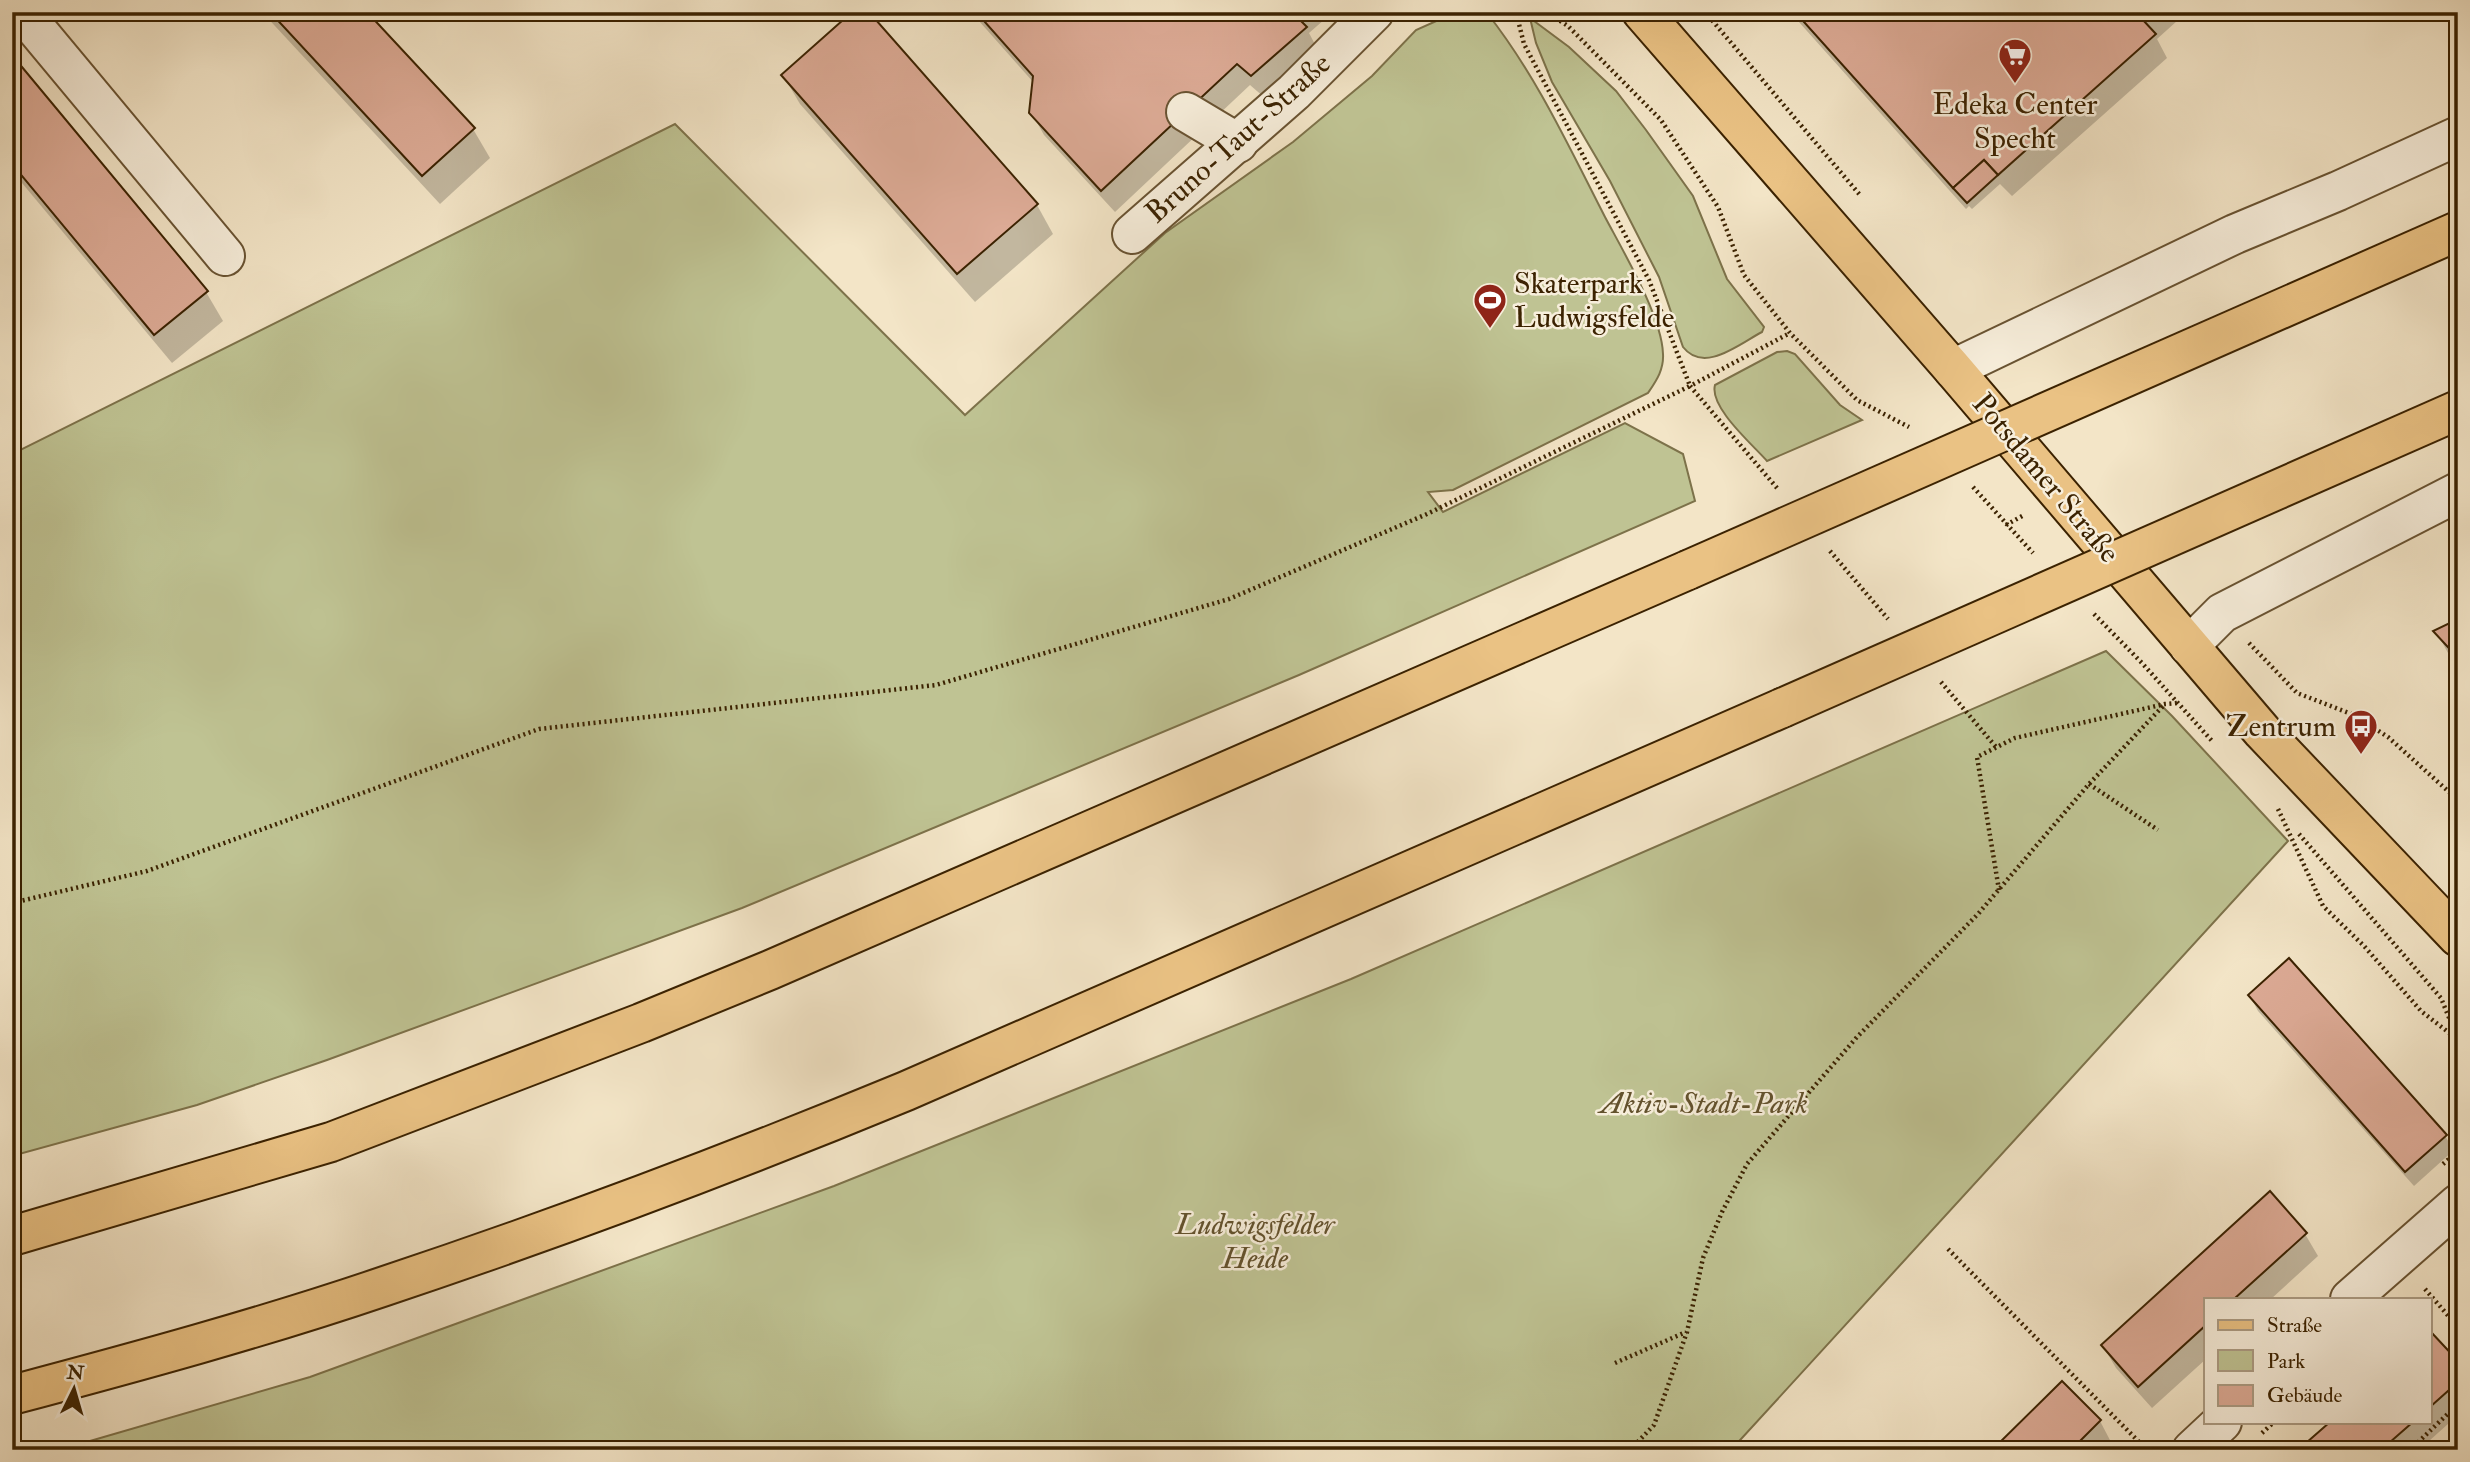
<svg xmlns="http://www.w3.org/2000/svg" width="2470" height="1462" viewBox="0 0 2470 1462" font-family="'IM FELL Double Pica',serif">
  <rect width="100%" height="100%" fill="#f3e5c7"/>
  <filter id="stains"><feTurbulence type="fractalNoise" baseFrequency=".00286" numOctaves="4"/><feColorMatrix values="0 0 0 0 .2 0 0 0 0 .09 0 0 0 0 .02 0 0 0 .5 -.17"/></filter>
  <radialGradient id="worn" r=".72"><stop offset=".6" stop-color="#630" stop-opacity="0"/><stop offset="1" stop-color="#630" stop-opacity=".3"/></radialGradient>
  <g fill="#bfc393" stroke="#7d724a" stroke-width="2">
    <path d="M1470,12L1487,13C1536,75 1569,147 1605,217C1623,251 1662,317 1663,354C1664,370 1656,381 1648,393L1453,490L1428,492L1443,512L1625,423L1683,454L1695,501L1299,675L742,908L327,1060L197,1105L12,1156V454L675,124L965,415L1165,233L1293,142L1372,76L1416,30L1443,18Z"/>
    <path d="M1530,18L1569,47L1616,91L1646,130L1693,196L1727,279L1764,327L1762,332C1739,344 1704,374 1683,347L1659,277L1610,181L1552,82L1536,43Z"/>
    <path d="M1787,351L1795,354L1840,405L1862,420L1767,461C1752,444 1709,407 1715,385L1777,352Z"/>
    <path d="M2106,651L2172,716L2288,841L1731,1450H59L310,1377L834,1186L1351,979Z"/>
  </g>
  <g fill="#0003">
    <path d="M262,12H365L473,129L490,158L440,204Z"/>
    <path d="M971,12H1333L1309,33L1318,50L1265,98L1250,85L1115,212L1044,135L1031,112L1034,83Z"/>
    <path d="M1790,12H2187L2157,39L2167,58L2012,196L2000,184L1972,209L1969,206L1966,209Z"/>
    <path d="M12,57L206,292L223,321L172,363L12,171Z"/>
    <path d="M783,75L1037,205L1053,234L975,302L800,104Z"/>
    <path d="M2458,621V664L2448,653L2436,631Z"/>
    <path d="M2250,996L2445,1136L2454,1150L2414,1186L2258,1011Z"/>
    <path d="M2305,1234L2318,1256L2271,1299H2206V1359L2152,1408L2116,1368L2103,1346Z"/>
    <path d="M2431,1334L2458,1364V1415L2419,1450H2301L2332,1422H2430Z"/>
    <path d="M2062,1383L2100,1421L2112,1444L2106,1450H1994Z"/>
  </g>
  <g fill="#dcaa95" stroke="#3b2201" stroke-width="2">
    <path d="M270,12H367L475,128L422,176Z"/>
    <path d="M852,12H869L1038,204L957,274L781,75Z"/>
    <path d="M976,12H1294L1293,13L1307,27L1251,76L1237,64L1101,191L1029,113L1033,76Z"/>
    <path d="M1795,12H2149L2142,19L2156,34L1998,175L1984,160L1953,188Z"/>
    <path d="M12,55L208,291L154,335L12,164Z"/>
    <path d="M1984,160L1998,175L1967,203L1953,188Z"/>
    <path d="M2458,619V658L2433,631Z"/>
    <path d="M2289,958L2447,1135L2405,1172L2248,995Z"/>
    <path d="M2270,1191L2307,1233L2234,1299H2206V1325L2138,1387L2101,1345Z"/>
    <path d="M2431,1332L2458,1361V1382L2430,1407Z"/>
    <path d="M2062,1381L2101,1420L2071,1450H1992Z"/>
    <path d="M2330,1422H2413L2381,1450H2298Z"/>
  </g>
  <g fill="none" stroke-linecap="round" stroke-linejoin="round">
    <defs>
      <g id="minor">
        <path d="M22,12L225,256"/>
        <path d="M1186,112L1238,143"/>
        <path d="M1132,234L1294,92L1374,12"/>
        <path d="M1953,369L2235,234L2338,191L2458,136"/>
        <path d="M2189,646L2222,613L2458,492"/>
        <path d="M2350,1299L2458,1204"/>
        <path d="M2192,1450L2222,1422"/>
      </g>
      <path id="major" d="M1642,12L1953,369L2262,731L2458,937"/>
      <g id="highway">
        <path d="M12,1236L331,1142L641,1023L770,970L1688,570"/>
        <path d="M12,1395C136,1362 261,1328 382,1287C559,1228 734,1162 906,1091L1782,708"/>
      </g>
    </defs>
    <use href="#minor" stroke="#695332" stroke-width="42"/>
    <use href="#major" stroke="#3b2201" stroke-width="42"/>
    <use href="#highway" stroke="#3b2201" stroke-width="42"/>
    <g stroke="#3b2201" stroke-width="4.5" stroke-dasharray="2 3.5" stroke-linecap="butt">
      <path d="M1546,12L1568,26L1661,120L1718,207L1744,275L1790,333L1857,400L1909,427"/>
      <path d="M1705,12L1860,195"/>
      <path d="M1973,487L2033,553"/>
      <path d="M1777,488L1690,386L1790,333"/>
      <path d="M2006,525L2024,515"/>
      <path d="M1830,551L1888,619"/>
      <path d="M2094,614L2142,663L2212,741"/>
      <path d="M2249,643L2297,693L2354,715L2388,737L2458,800"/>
      <path d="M1941,682L1996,747"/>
      <path d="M2089,784L2158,830"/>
      <path d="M2278,809L2323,906L2364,946L2421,1011L2457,1039"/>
      <path d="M2299,834L2441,998L2458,1040"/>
      <path d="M1999,890L1977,757L2015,738L2165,704L2177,703"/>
      <path d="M12,903L147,871L539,729L936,685L1229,599L1427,514L1690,386L1649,280L1524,44L1516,12"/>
      <path d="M2443,1164L2458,1151"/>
      <path d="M1948,1249L2147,1450"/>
      <path d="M2425,1289L2458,1327"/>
      <path d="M1615,1363L1686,1332"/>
      <path d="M2262,1433L2274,1422"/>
      <path d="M1445,1450H1494"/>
      <path d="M1630,1450L1654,1425L1687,1332L1703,1258L1722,1212L1747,1164L1857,1037L1978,914L2089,784L2165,704"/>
      <path d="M2410,1450L2458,1404"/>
    </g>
    <use href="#minor" stroke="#f7eedb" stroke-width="38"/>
    <use href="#major" stroke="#eac284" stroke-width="38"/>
    <use href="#highway" stroke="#eac284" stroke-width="38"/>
    <defs>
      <g id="highway-bridge">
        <path d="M1688,570L2458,231"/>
        <path d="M1782,708L2458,410"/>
      </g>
    </defs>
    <use href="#highway-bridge" stroke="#3b2201" stroke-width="42" stroke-linecap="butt"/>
    <use href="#highway-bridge" stroke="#eac284" stroke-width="38"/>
  </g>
  <defs>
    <symbol id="supermarket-pin" viewBox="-11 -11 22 30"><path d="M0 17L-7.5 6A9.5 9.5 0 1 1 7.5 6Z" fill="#8f2418" stroke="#f7eedb"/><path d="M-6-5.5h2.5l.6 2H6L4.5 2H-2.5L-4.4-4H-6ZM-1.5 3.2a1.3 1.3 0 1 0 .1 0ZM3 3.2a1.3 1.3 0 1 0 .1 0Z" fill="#fff"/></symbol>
    <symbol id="stadium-pin" viewBox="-11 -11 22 30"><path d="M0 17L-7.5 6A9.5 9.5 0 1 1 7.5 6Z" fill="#8f2418" stroke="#f7eedb"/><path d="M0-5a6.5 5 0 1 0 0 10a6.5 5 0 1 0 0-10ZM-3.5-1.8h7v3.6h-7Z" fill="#fff"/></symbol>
    <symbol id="bus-pin" viewBox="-11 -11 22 30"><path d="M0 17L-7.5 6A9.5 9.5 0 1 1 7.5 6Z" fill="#8f2418" stroke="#f7eedb"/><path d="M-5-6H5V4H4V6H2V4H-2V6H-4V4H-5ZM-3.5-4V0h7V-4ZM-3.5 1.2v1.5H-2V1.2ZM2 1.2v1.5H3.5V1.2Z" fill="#fff"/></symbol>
  </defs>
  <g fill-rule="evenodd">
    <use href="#supermarket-pin" x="1996" y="36" width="38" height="52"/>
    <use href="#stadium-pin" x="1471" y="281" width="38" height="52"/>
    <use href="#bus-pin" x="2342" y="707" width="38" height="52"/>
  </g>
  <g text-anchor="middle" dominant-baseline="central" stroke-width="5" stroke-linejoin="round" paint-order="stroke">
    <g font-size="30" fill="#3b2201" stroke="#f7eedb">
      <text x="2015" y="104">Edeka Center<tspan x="2015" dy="34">Specht</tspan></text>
      <text x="1514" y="283" text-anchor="start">Skaterpark<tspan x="1514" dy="34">Ludwigsfelde</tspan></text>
      <text x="2336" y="726" text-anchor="end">Zentrum</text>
    </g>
    <g font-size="30" fill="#3b2201" stroke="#f7eedb">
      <text transform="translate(1238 138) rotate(-42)">Bruno-Taut-Straße</text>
      <text transform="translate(2046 478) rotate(50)">Potsdamer Straße</text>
    </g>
    <g font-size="30" font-style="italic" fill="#63522d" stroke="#f7eedb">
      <text x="1704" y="1103">Aktiv-Stadt-Park</text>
      <text x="1255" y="1224">Ludwigsfelder<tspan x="1255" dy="34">Heide</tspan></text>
    </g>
  </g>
  <rect width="2470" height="1462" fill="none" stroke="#f3e5c7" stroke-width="42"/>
  <rect x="14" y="14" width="2442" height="1434" fill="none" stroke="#3b2201" stroke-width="3.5"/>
  <rect x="21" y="21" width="2428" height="1420" fill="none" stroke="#3b2201" stroke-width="2"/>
  <rect x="2204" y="1298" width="228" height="126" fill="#f7eedb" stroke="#ac9c84" stroke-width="2"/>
  <rect x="2218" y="1320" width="35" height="10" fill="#eac284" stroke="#ac9c84" stroke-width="2"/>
  <text x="2267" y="1332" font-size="21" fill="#3b2201">Straße</text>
  <rect x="2218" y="1350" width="35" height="21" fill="#bfc393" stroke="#ac9c84" stroke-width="2"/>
  <text x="2267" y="1368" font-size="21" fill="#3b2201">Park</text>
  <rect x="2218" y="1385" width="35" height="21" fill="#dcaa95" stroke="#ac9c84" stroke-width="2"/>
  <text x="2267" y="1402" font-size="21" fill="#3b2201">Gebäude</text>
  <g transform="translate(74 1389) rotate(5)" stroke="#f7eedb" stroke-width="5" paint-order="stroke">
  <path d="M0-5L12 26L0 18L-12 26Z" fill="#3b2201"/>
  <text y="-10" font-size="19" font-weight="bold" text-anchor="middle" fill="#3b2201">N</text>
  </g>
  <rect width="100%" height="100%" filter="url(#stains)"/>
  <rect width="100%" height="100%" fill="url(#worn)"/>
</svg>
